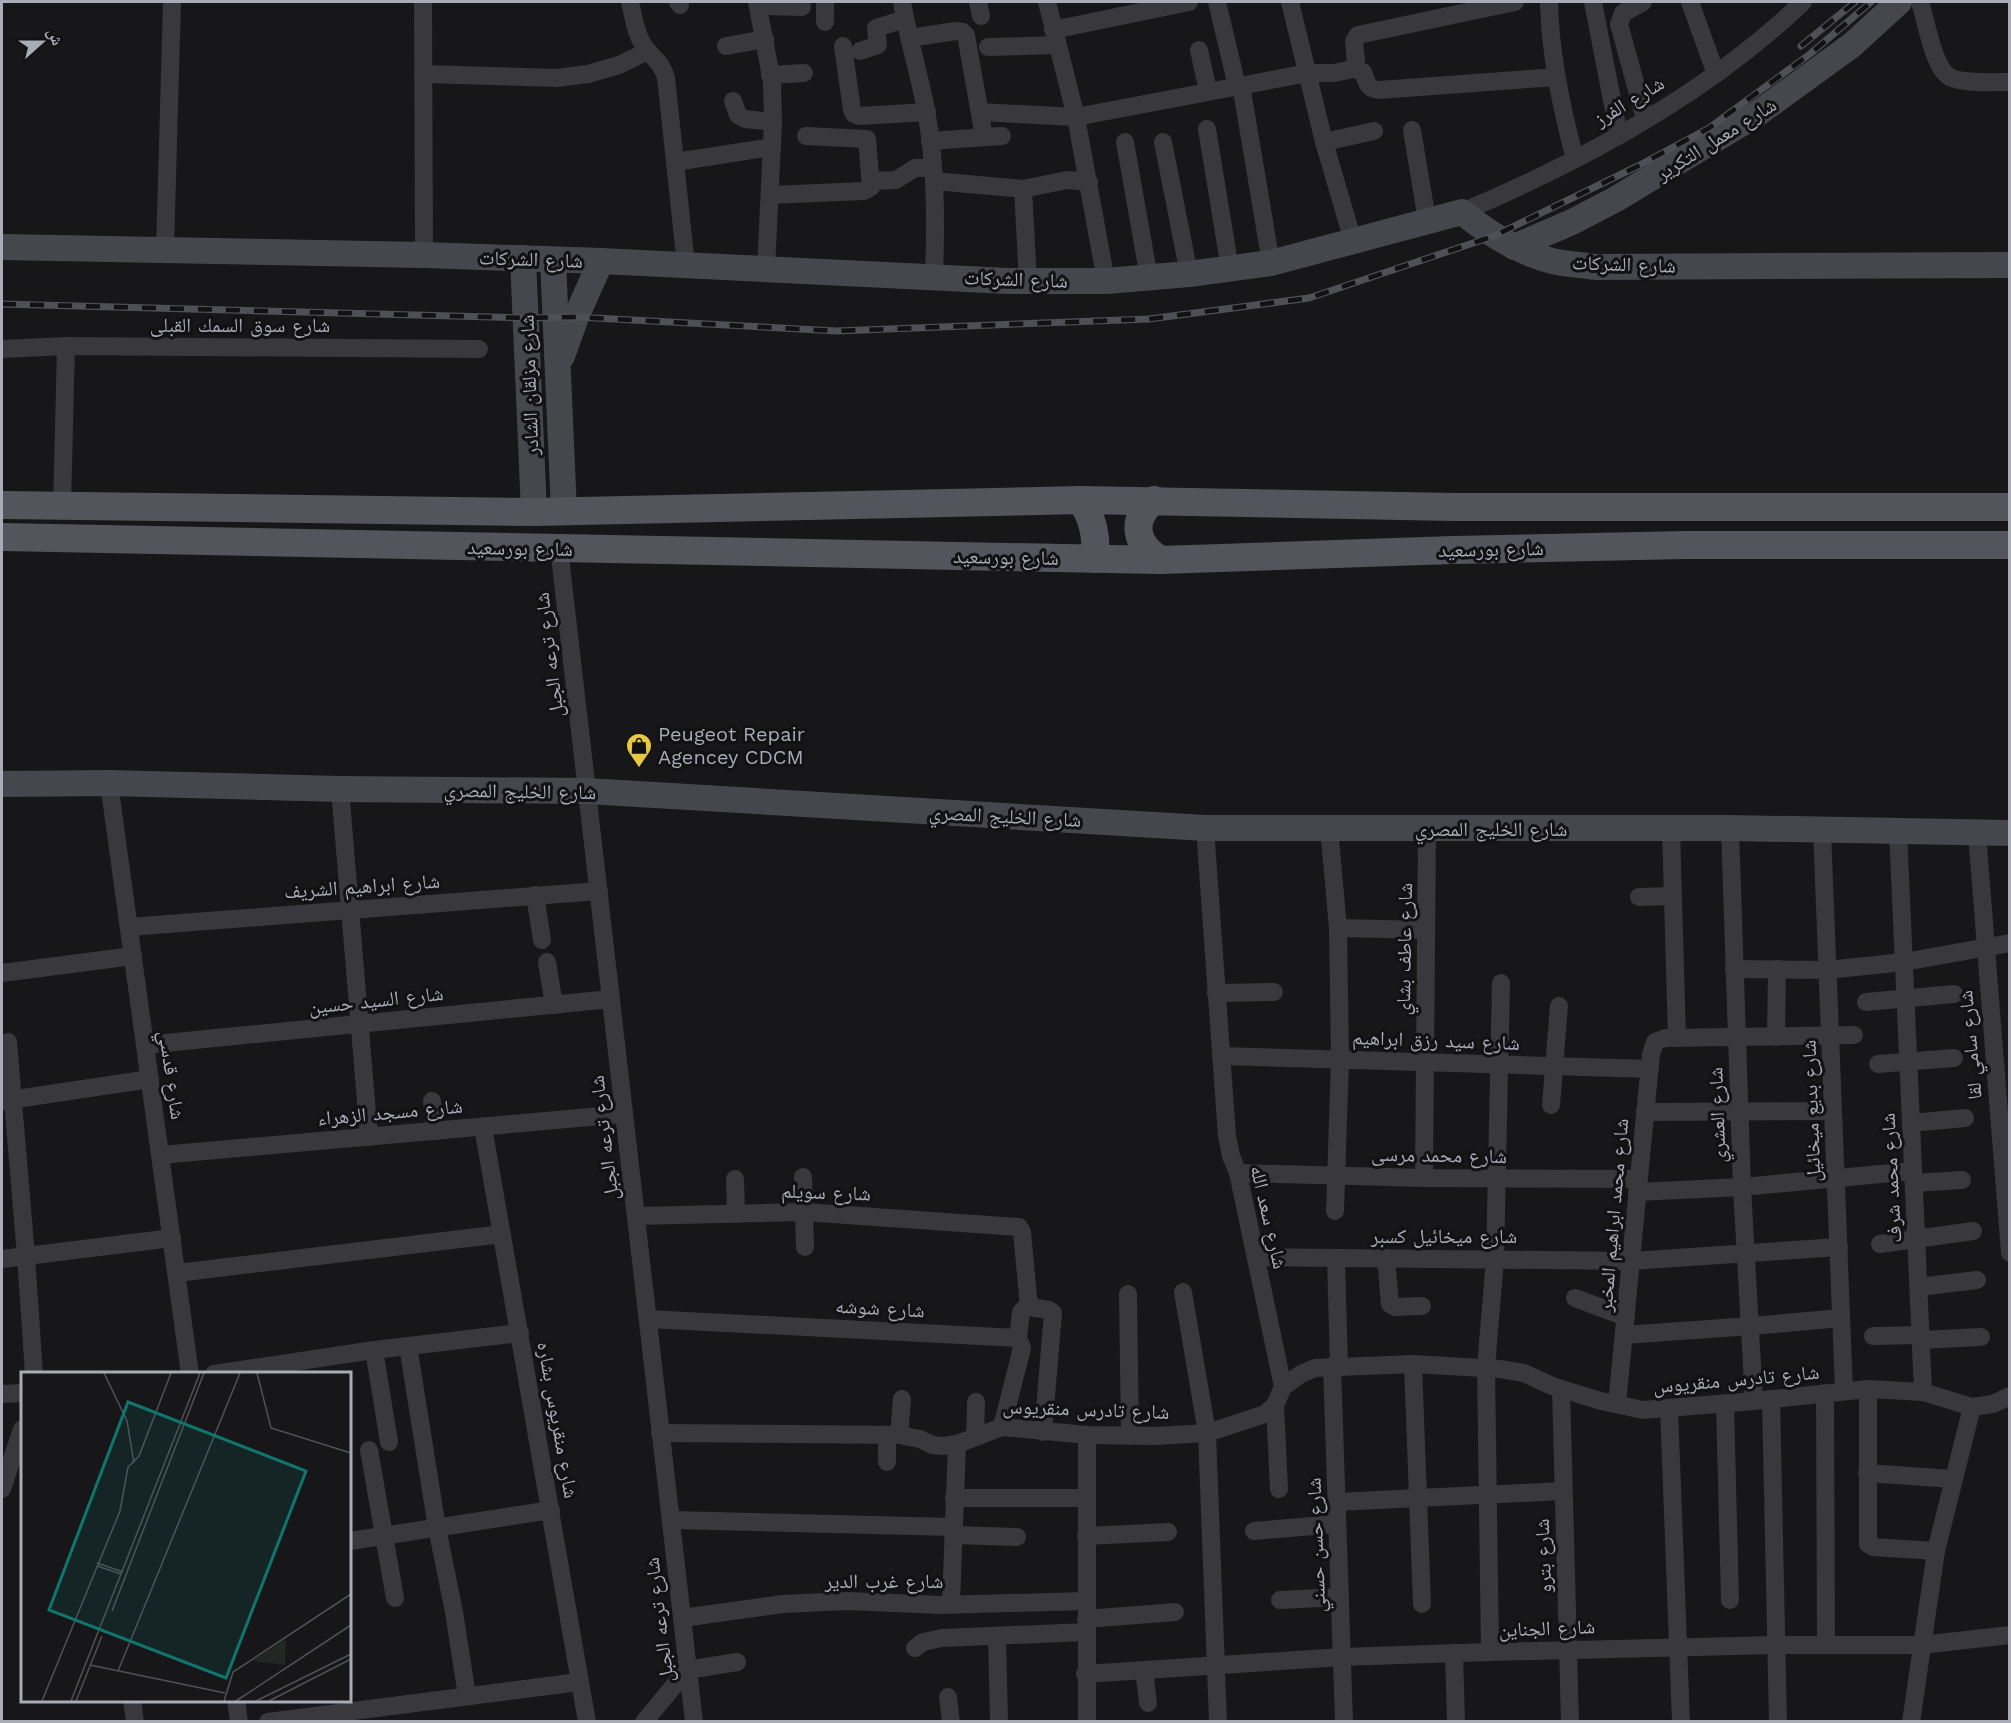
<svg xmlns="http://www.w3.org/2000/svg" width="2011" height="1723" viewBox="0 0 2011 1723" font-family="'Work Sans','Noto Naskh Arabic',sans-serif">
  <rect width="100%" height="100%" fill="#171618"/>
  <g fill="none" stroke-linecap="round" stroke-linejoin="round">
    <g stroke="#38383d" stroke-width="18">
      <path d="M423,2L424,255"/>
      <path d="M630,2C633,15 635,31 642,43C650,58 661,59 666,78L686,265"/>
      <path d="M678,2L680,5"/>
      <path d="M757,2L772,82L773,122L766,269"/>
      <path d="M902,2C908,38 919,73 926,110C936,165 936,221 934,276"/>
      <path d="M978,2L981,16"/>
      <path d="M1047,2L1076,117L1106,281"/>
      <path d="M1217,2L1237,86"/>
      <path d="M1290,2L1324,142L1353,241"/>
      <path d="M1549,2C1550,55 1561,107 1575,159"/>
      <path d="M1593,2L1619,136"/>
      <path d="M1643,2L1623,13L1619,24L1645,119"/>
      <path d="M1690,2L1716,74"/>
      <path d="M1920,2C1926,20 1933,65 1948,76C1959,84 1995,82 2010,82"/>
      <path d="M758,6L802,7"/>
      <path d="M825,22V2"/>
      <path d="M1053,30L1189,2"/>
      <path d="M909,38L956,31L963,32L966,35L984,137"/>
      <path d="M726,46L765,39"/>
      <path d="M843,46L852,110L854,114L859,116L927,112"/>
      <path d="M988,47L1057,45"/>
      <path d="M1199,50L1208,91"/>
      <path d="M860,51L878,45L876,28L905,19"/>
      <path d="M1353,69L1356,61L1354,41L1358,35L1515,2"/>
      <path d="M423,74L556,78L588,74L619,65L648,51"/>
      <path d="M770,75L804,73"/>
      <path d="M1241,85L1271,263"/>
      <path d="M733,101L738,115L745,119L773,122"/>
      <path d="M980,112L1076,117L1308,73H1334L1353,69L1363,72C1367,82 1367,89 1379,90L1556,77"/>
      <path d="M1207,129L1230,269"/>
      <path d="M1412,130L1427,220"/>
      <path d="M930,141L1002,136"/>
      <path d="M1125,142L1149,278"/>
      <path d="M1163,142L1189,274"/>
      <path d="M1324,142L1374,131"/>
      <path d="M675,162L772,147"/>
      <path d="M871,181L896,180L915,168H933"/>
      <path d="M934,181L1023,189L1067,180L1089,182"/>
      <path d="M1023,189L1028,281"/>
      <path d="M770,195L864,191L871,187L867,139L806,136"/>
      <path d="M1462,212C1583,161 1708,93 1803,2"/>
      <path d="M165,249L172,2"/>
      <path d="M2,349L66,346L479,349"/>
      <path d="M62,507L66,346"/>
      <path d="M559,548L694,1722"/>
      <path d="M109,783L190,1374"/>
      <path d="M340,789L369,1137"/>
      <path d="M1205,828L1227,1136L1231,1156L1238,1173L1283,1387"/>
      <path d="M1329,828L1338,928L1340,1060L1335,1211"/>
      <path d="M1671,828L1677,1038"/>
      <path d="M1730,828L1742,1187L1754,1401"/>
      <path d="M1822,830L1844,1391"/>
      <path d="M1898,831L1923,1392"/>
      <path d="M1977,833L2010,1253"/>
      <path d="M535,895L542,940"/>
      <path d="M1639,897L1672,896"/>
      <path d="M129,927L599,891"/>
      <path d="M1338,928L1426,930"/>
      <path d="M547,962L554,1005"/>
      <path d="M1734,969L1827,970L1904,962L2010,943"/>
      <path d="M2,973L133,956"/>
      <path d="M1216,993L1274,992"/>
      <path d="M1866,1002L1954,994"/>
      <path d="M1776,1037L1777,969"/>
      <path d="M8,1042L26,1256L34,1374"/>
      <path d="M145,1045L611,999"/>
      <path d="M1221,1056L1650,1069"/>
      <path d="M1878,1064L1954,1058"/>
      <path d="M3,1101L150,1079"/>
      <path d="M432,1101L436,1131"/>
      <path d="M1551,1105L1559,1006"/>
      <path d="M1645,1112L1833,1111"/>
      <path d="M1911,1123L1965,1118"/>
      <path d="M483,1127L587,1722"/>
      <path d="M161,1155L624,1114"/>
      <path d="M1238,1173L1424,1178L1639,1179"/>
      <path d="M803,1177L805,1247"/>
      <path d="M1424,1178L1427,829"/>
      <path d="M735,1179L736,1214"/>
      <path d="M1914,1183L1962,1180"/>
      <path d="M1637,1192L1742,1187L1913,1171"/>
      <path d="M636,1216L804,1212L1019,1227L1022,1232L1029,1307L1049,1310L1053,1313L1043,1432"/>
      <path d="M1880,1244L1973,1231"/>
      <path d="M1256,1257L1631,1261L1839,1247"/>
      <path d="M1336,1258L1339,1367"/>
      <path d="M1386,1258L1390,1304L1395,1307L1422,1306"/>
      <path d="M2,1259L172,1238"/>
      <path d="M177,1273L502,1234"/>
      <path d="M1919,1287L1977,1280"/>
      <path d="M1183,1292L1207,1433L1218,1722"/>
      <path d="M1128,1294L1130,1436"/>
      <path d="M1575,1298L1626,1317"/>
      <path d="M648,1319L1018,1338L1022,1348L1002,1427"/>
      <path d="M1624,1335L1751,1326L1841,1318"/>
      <path d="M1873,1336L1921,1335"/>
      <path d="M1018,1338L1021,1312L1026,1307H1029"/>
      <path d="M1921,1340L1981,1337"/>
      <path d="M408,1346L437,1528L454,1612L467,1696"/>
      <path d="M374,1350L389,1442"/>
      <path d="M1413,1364L1422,1604"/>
      <path d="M1332,1366L1344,1722"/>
      <path d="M214,1374L374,1350L520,1333"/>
      <path d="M1561,1389L1570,1722"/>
      <path d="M1868,1389V1544L1873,1547L1936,1551"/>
      <path d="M1825,1393L1826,1645"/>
      <path d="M2,1394L22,1393"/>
      <path d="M1771,1399L1778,1722"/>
      <path d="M1617,1404L1651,1054L1655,1042L1665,1038L1854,1035"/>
      <path d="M1725,1404L1730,1600"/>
      <path d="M1275,1405L1279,1489"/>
      <path d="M1669,1409L1681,1722"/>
      <path d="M660,1433L899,1435L920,1439L932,1445L943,1446L957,1444L1002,1427L1087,1435L1156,1436L1207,1433L1265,1414L1275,1405L1283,1387L1301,1374L1315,1368L1413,1364L1500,1369L1524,1373L1552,1386L1601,1401L1643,1410L1754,1401L1868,1389L1923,1392L1972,1407L1993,1404L2010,1396"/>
      <path d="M899,1435L902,1399"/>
      <path d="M1087,1435V1722"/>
      <path d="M975,1436L976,1402"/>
      <path d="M369,1450L395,1598"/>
      <path d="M887,1462V1435"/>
      <path d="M1867,1473L1953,1479"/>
      <path d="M2,1489L22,1429"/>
      <path d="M954,1498H1087"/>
      <path d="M1337,1502L1563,1491"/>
      <path d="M671,1520L953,1527"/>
      <path d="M1254,1531L1337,1524"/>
      <path d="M953,1535L1017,1537"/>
      <path d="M1086,1536L1168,1532"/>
      <path d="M350,1541L551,1510"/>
      <path d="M1280,1600L1340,1597"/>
      <path d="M951,1604L957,1444"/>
      <path d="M682,1618L783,1604L847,1601L940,1605L1086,1601"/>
      <path d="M1086,1619L1175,1612"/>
      <path d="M997,1636L999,1722"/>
      <path d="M915,1648L923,1642L942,1638L1086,1632"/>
      <path d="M1490,1652L1486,1367L1495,1259L1501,983"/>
      <path d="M1454,1653L1456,1722"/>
      <path d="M1144,1670L1148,1703"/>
      <path d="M1085,1674L1342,1657L1490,1652L1776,1645H1921L2010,1635"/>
      <path d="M948,1697L951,1722"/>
      <path d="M132,1700L135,1722"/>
      <path d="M236,1700L239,1722"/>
      <path d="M268,1722L579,1682"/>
      <path d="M644,1722L687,1670L737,1662"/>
      <path d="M1911,1722L1936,1551L1972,1407"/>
    </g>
    <g stroke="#46464d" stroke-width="26">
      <path d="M2,247L424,255L601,261L1008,281H1106L1189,274L1271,263L1462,212C1489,234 1518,252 1552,261C1566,264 1581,265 1595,267L2010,265"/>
      <path d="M1514,247L1572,222L1616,199L1757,114L1852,45L1899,2"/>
      <path d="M523,258L534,512"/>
      <path d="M553,260L564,512"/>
      <path d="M562,356L576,317L601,261"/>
      <path d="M2,784L109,783L340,789L587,791L1205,828H1730L2010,833"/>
    </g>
    <g stroke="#54545c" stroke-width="28">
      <path d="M1081,500C1093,519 1097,536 1095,559"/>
      <path d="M1154,500C1130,520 1135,545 1161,560"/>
      <path d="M2,505L534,512L1081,500L1454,507H2010"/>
      <path d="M2,537L1161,560L1453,550L1684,545H2010"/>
    </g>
    <defs>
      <g id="rail">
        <path d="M1801,46L1855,2"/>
        <path d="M2,304L526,318L576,317L837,331L1149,319L1309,298L1494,236L1638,166L1709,128L1810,54L1871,2"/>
      </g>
    </defs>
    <use href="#rail" stroke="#4f4f56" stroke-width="7"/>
    <use href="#rail" stroke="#121113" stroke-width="4.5" stroke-dasharray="14" stroke-linecap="butt"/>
  </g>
  <defs>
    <symbol id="shop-pin" viewBox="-11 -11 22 30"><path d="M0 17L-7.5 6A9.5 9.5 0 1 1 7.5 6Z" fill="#e7c840" stroke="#121113"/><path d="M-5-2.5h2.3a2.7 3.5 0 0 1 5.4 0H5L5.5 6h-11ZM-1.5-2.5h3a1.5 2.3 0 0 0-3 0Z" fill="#111"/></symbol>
  </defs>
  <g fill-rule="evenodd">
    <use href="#shop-pin" x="624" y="731" width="30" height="40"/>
  </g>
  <g text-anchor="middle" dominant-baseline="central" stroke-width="6" stroke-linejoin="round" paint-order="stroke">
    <g font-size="20" fill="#a9abb7" stroke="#121113">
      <text transform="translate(1629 101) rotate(-31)">شارع الفرز</text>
      <text transform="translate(1716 139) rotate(-32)">شارع معمل التكرير</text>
      <text transform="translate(531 259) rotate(2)">شارع الشركات</text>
      <text transform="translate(1624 264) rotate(2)">شارع الشركات</text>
      <text transform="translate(1016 279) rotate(2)">شارع الشركات</text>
      <text x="240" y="325">شارع سوق السمك القبلى</text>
      <text transform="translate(529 385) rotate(-92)">شارع مزلقان الشادر</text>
      <text transform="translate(520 548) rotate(1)">شارع بورسعيد</text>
      <text transform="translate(1491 549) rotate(-1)">شارع بورسعيد</text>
      <text transform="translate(1006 557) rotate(1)">شارع بورسعيد</text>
      <text transform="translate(549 655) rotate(-97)">شارع ترعه الجبل</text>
      <text transform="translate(520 791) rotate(1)">شارع الخليج المصري</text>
      <text transform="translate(1005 816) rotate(3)">شارع الخليج المصري</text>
      <text x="1491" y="829">شارع الخليج المصري</text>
      <text transform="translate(362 886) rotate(-4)">شارع ابراهيم الشريف</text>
      <text transform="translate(1404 949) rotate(-89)">شارع عاطف بشاي</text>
      <text transform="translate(376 1000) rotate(-6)">شارع السيد حسين</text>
      <text transform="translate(1436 1040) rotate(2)">شارع سيد رزق ابراهيم</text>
      <text transform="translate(1970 1045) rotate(-95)">شارع سامي لقا</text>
      <text transform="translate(172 1075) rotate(82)">شارع قدسي</text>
      <text transform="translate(1811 1111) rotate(-92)">شارع بديع ميخائيل</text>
      <text transform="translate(390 1112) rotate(-5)">شارع مسجد الزهراء</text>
      <text transform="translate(1717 1115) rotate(-92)">شارع العشري</text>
      <text transform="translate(604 1138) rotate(-97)">شارع ترعه الجبل</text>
      <text transform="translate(1439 1155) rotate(1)">شارع محمد مرسى</text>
      <text transform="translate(1891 1178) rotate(-93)">شارع محمد شرف</text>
      <text transform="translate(826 1192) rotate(2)">شارع سويلم</text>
      <text transform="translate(1613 1215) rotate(-85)">شارع محمد ابراهيم المخبر</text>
      <text transform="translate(1269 1217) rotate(77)">شارع سعد الله</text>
      <text x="1444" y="1236">شارع ميخائيل كسبر</text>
      <text transform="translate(880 1308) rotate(3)">شارع شوشه</text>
      <text transform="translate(1736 1379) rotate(-5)">شارع تادرس منقريوس</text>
      <text transform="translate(1086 1409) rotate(2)">شارع تادرس منقريوس</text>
      <text transform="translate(558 1420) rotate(80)">شارع منقريوس بشاره</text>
      <text transform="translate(1316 1545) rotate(-92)">شارع حسن حسني</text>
      <text transform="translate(1543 1556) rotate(-92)">شارع بترو</text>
      <text x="884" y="1581">شارع غرب الدير</text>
      <text transform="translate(659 1620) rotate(-97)">شارع ترعه الجبل</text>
      <text transform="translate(1547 1628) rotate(-2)">شارع الجناين</text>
    </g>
    <g font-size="20" fill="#a9abb7" stroke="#121113" text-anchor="start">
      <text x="658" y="734">Peugeot Repair<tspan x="658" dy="23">Agencey CDCM</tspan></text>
    </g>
  </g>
  <g transform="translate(21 1372)">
    <rect width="330" height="330" fill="#171618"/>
    <path d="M265,267L264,293L231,289Z" fill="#212823"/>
    <path fill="none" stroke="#515258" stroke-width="1.5" d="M83,1L106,49L113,91M236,1L250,56L330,81M76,191L102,200M76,194L100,202M91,239L183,1M69,293L204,321M97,299L219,1M21,329L99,139L107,95L118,84L150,1M50,329L179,1M55,329L81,264M203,329L212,300L330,222M215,329L330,253M235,329L330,282M248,329L330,287"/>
    <path fill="#0f766e" fill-opacity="0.15" stroke="#0f766e" stroke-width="3" d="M107,30L285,99L205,306L28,238Z"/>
    <rect width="330" height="330" fill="none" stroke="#a9abb7" stroke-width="3"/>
  </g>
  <rect width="2011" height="1723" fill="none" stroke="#a9abb7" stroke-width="6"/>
  <g transform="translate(42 42) rotate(69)" stroke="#121113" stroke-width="4.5" paint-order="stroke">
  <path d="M0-4.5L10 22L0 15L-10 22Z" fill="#a9abb7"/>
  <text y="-9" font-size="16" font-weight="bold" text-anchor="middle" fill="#a9abb7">ش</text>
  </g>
</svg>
